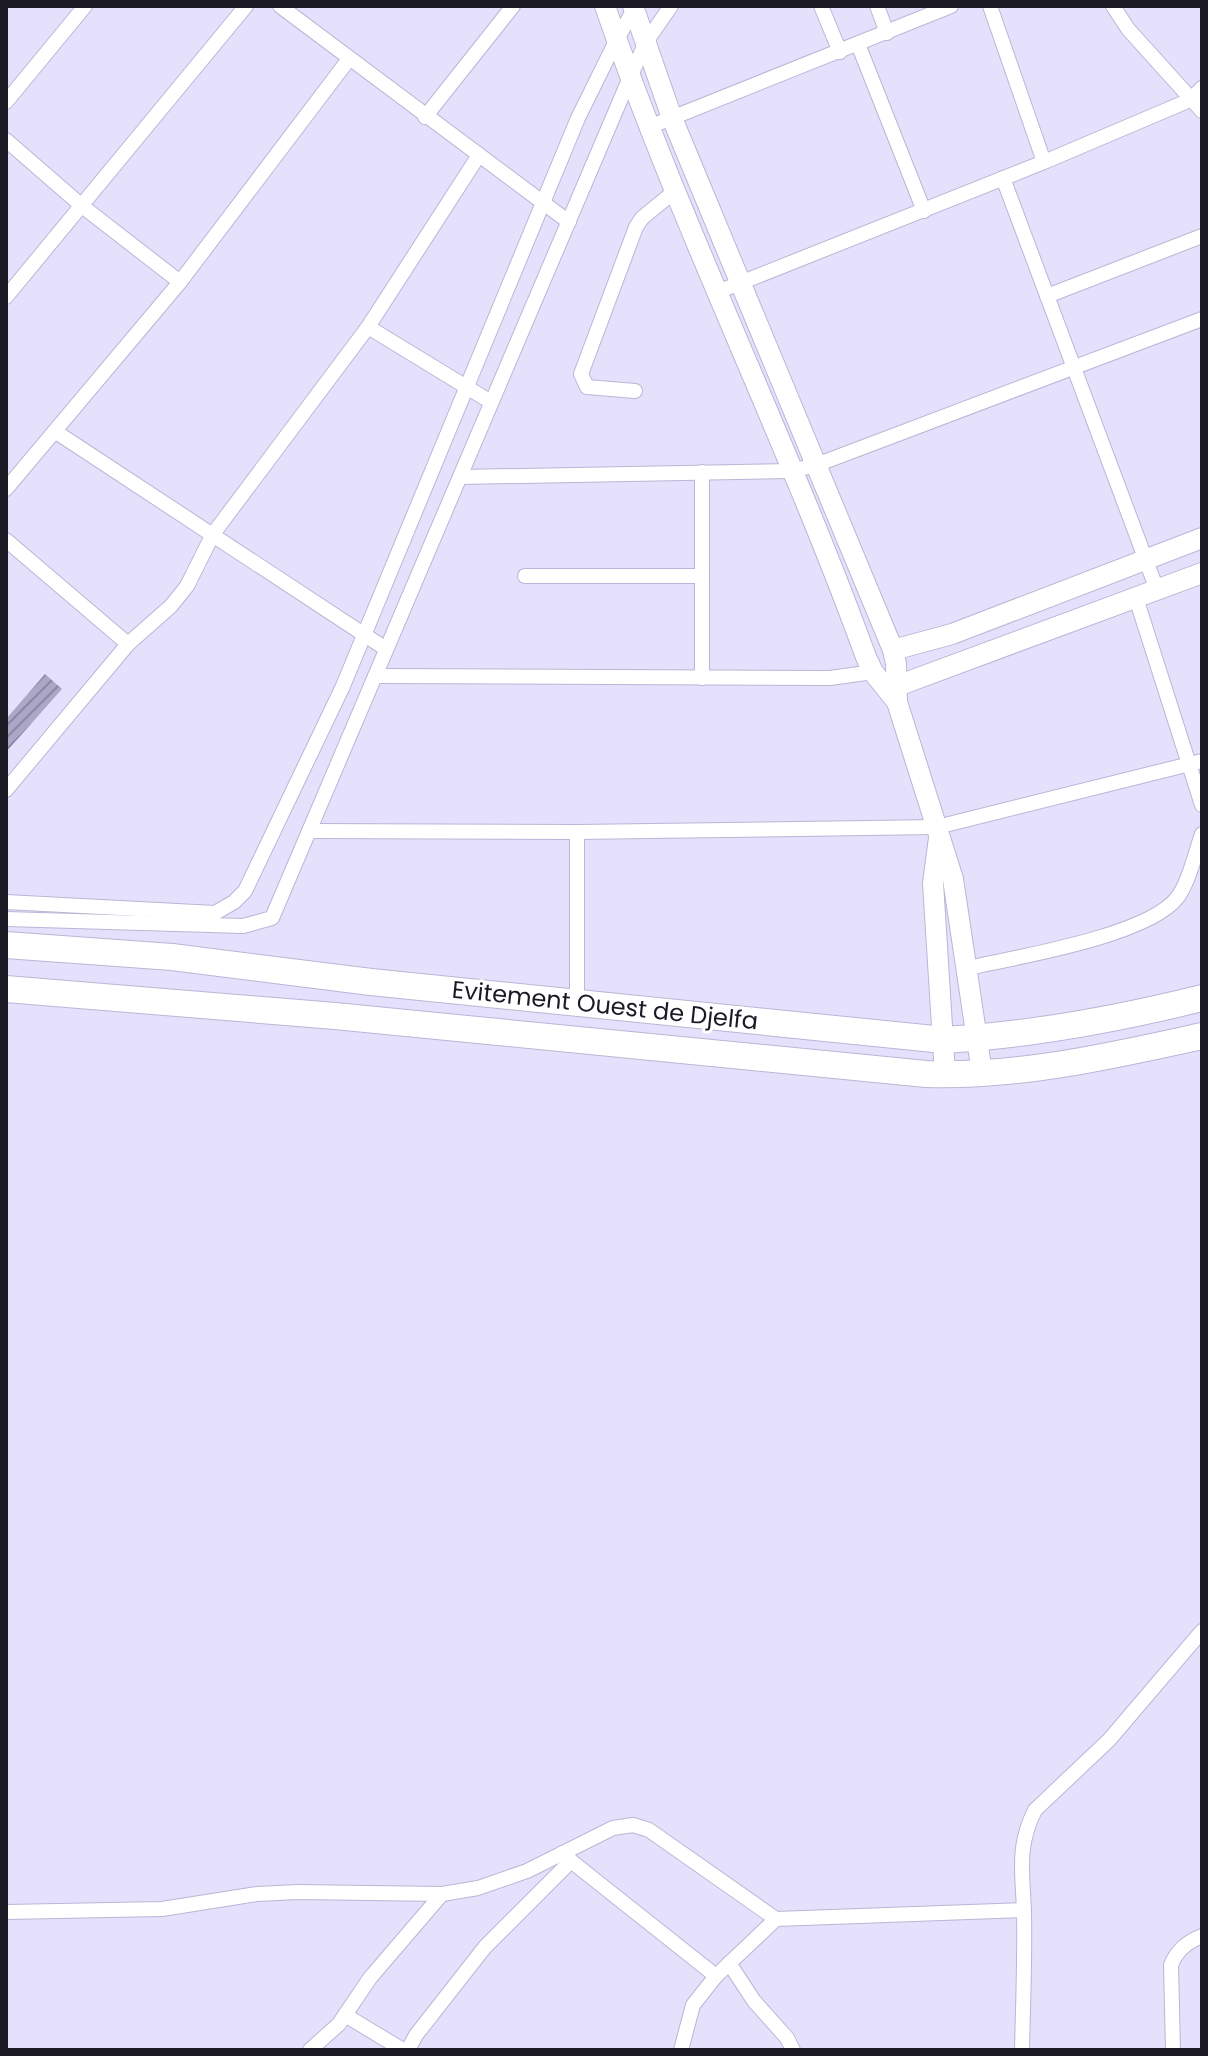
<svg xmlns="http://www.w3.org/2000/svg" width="1208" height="2056" viewBox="0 0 1208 2056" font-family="Poppins,sans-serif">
  <defs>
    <pattern id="building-hatch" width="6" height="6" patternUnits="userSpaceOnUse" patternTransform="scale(2)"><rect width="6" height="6" fill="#aca6c7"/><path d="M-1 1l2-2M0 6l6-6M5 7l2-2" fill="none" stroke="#8b86a1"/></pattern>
  </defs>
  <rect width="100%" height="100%" fill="#e5e1fc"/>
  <path fill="url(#building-hatch)" d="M45,674L62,689L6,752V719Z"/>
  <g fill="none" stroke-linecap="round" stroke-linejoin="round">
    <defs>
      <g id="street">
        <path d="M280,6L569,222"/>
        <path d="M821,6L840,52"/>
        <path d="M877,6L887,33"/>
        <path d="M990,6L1044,162"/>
        <path d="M1113,6L1128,29L1202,111"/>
        <path d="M858,44L924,211"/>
        <path d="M6,102L85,6"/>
        <path d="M425,117L513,6"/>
        <path d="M649,127L951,6"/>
        <path d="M6,140L82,206L180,282"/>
        <path d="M1003,178L1157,590"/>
        <path d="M715,293L1044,162L1190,100L1202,88"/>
        <path d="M1047,296L1202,236"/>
        <path d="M6,297L246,6"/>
        <path d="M368,327L491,402"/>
        <path d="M635,391L587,387L581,374L636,227L642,218L675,191"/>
        <path d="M56,432L386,649"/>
        <path d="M702,472V678"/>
        <path d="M460,477L791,471L816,465L1202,319"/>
        <path d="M6,489L180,282L349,59"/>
        <path d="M6,540L128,644L6,790"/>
        <path d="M525,576H702"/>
        <path d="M1136,598L1202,805"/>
        <path d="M128,644L171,606L187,586L213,534L368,327L479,155"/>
        <path d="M375,676L830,678L873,672"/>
        <path d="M309,831L577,832L937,827L1202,761"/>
        <path d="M577,832V1002"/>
        <path d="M6,902L215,913L234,902L245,891L343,686L578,118L617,39L636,6"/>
        <path d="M6,919L243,926L272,918L631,75L646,42L671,6"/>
        <path d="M968,968C1017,957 1147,936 1177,898C1189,882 1195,854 1202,834"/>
        <path d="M571,1861L716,1976"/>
        <path d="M6,1912L162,1909L257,1894L298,1892L442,1894L478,1888L527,1871L613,1828L633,1825L649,1830L776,1919L716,1976L693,2005L681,2050"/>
        <path d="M776,1919L1024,1910"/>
        <path d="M729,1963L754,2001L787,2038L793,2050"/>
        <path d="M345,2015L370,1978L442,1894"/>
        <path d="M310,2050L339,2024L345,2015L403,2050"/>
        <path d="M408,2050L416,2035L485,1947L571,1861L562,1853"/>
        <path d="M1022,2050C1023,2004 1025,1958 1024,1913C1023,1873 1016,1848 1035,1810L1109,1740L1202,1631"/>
        <path d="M1173,2050L1171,1965C1177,1950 1187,1942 1202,1936"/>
      </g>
      <g id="secondary">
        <path d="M605,6C681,227 786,437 866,657L873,672L897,702"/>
        <path d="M633,6L672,118L893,650L896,664L897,702L953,879L982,1073"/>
        <path d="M893,650L952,634L1202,538"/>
        <path d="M897,686L1202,573"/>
        <path d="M939,838L933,883L945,1074"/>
      </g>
      <g id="highway">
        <path d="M6,945L172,957L371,982L944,1040C1032,1035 1117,1019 1202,998"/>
        <path d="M6,989L335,1016L926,1074C1020,1077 1111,1056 1202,1036"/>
      </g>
    </defs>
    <use href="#street" stroke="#bbb5d6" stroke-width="16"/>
    <use href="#secondary" stroke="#bbb5d6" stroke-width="22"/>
    <use href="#highway" stroke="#bbb5d6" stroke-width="28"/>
    <use href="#street" stroke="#fff" stroke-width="14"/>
    <use href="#secondary" stroke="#fff" stroke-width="20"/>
    <use href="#highway" stroke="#fff" stroke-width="26"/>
  </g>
  <g text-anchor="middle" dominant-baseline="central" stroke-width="6" stroke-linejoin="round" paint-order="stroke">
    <g font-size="24" fill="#1b1924" stroke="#fff">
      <text transform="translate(605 1005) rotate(6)">Evitement Ouest de Djelfa</text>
    </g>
  </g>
  <rect width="1208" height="2056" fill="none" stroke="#1b1924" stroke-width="16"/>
</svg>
